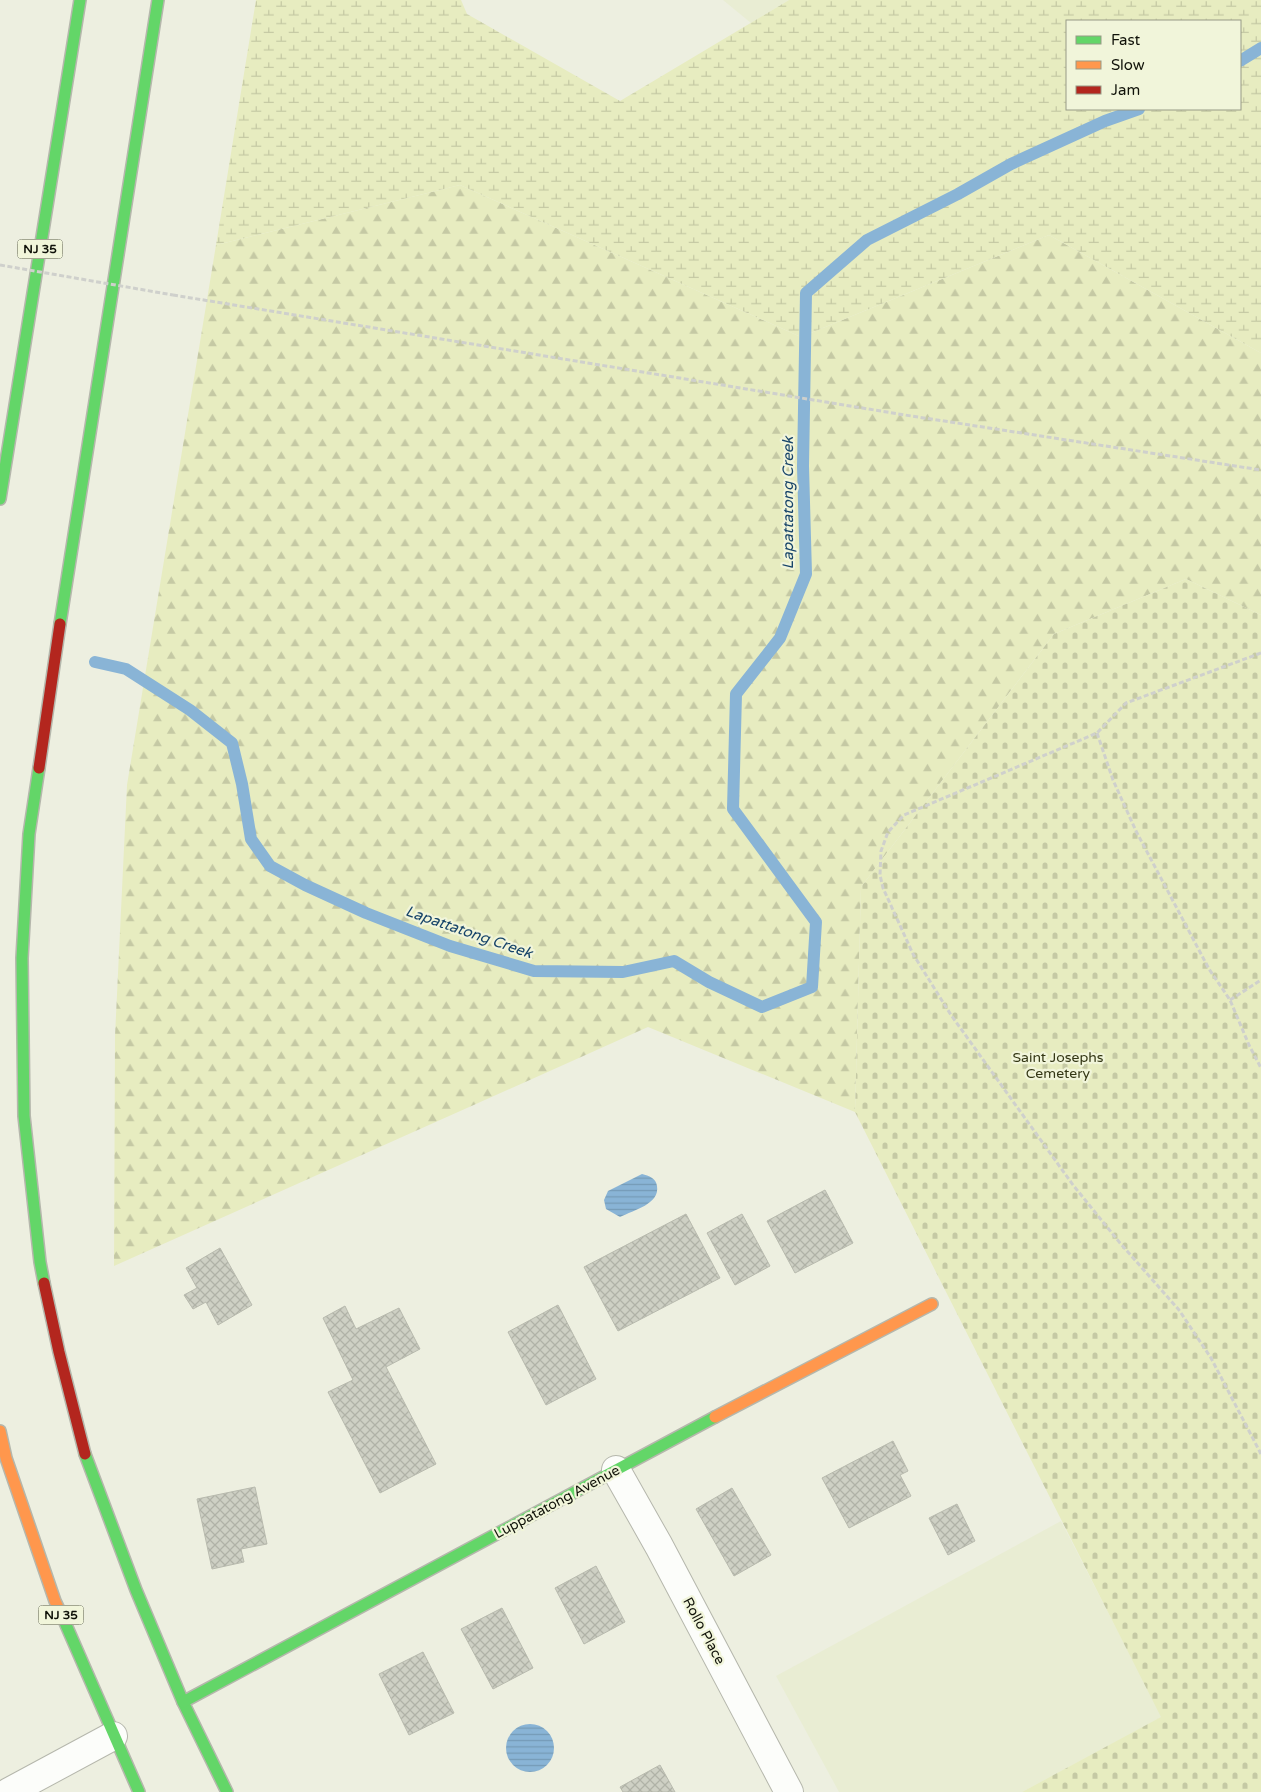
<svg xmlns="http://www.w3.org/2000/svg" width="1261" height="1792" viewBox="0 0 1261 1792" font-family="'Varela Round',sans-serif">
  <defs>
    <pattern id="forest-firs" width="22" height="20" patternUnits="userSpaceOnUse" patternTransform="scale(1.25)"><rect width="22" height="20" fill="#e7ecc0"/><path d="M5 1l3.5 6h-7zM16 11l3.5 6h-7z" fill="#c5c9a4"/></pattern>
    <pattern id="wetland-marsh" width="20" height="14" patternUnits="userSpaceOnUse" patternTransform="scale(1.25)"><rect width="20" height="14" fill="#e7ecc0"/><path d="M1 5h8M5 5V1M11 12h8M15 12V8" fill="none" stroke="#c5c9a4"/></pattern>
    <pattern id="cemetery-stones" width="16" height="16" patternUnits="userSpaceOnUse" patternTransform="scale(1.25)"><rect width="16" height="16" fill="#e7ecc0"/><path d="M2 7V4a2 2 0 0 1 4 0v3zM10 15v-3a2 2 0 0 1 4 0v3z" fill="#c5c9a4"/></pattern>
    <pattern id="water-rules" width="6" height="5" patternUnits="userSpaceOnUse" patternTransform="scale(1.25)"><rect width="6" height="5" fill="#89b4d6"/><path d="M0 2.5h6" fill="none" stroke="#759ab6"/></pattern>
    <pattern id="building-cross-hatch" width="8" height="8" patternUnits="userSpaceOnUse" patternTransform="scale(1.25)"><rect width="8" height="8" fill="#ced0c4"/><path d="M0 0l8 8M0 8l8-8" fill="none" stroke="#b0b2a7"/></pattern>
  </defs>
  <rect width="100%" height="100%" fill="#edefe0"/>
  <g fill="#e9edd3">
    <path d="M723,0H789L751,23Z"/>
    <path d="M1061,1521L1162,1717L1022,1792H839L776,1676Z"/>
  </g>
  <path fill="url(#forest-firs)" d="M460,185L801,337L1049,235L1261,353V615L1186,579L1054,634L861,887L855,1112L648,1027L114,1266L115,1036L127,785L216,245Z"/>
  <path fill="url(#wetland-marsh)" fill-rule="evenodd" d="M256,0H461L467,14L620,101L789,0H1261V353L1049,235L801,337L460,185L216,245ZM1067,21H1240V109H1067Z"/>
  <path fill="url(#cemetery-stones)" d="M1186,579L1261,615V1792H1022L1161,1717L855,1112L861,887L1054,634Z"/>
  <g fill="url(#water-rules)">
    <path d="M642,1174C649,1176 656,1178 657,1186C660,1204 634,1210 620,1217L606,1209L604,1200L608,1191Z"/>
    <circle cx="530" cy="1748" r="24"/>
  </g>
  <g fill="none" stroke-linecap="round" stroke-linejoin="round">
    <g stroke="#89b4d6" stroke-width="12">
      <path d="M1240,61L1261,48"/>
      <path d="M95,662L126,669L190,710L232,743L242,784L251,839L270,866L305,885L366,913L450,946L534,971L623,972L674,961L709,982L762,1007L812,987L816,922L733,809L736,694L780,638L806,574L803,466L806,293L867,240L958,194L1011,164L1105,121L1139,109"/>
    </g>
  </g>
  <g fill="url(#building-cross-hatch)" stroke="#b8baae">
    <path d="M825,1190L853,1243L795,1273L767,1221Z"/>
    <path d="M686,1214L720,1278L618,1331L584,1267Z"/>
    <path d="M742,1214L770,1266L735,1285L707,1233Z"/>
    <path d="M220,1248L252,1305L218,1325L206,1302L193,1309L184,1295L197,1288L186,1268Z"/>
    <path d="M558,1305L596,1379L546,1405L508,1332Z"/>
    <path d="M345,1306L356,1329L399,1308L420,1349L386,1367L436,1464L380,1493L328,1392L353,1380L323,1318Z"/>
    <path d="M893,1441L908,1471L900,1475L911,1496L849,1528L822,1478Z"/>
    <path d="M255,1487L267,1544L241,1549L244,1562L212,1569L197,1499Z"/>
    <path d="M732,1488L771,1555L734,1576L696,1509Z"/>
    <path d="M957,1504L975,1541L948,1555L929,1518Z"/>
    <path d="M596,1566L625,1622L584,1644L555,1588Z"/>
    <path d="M502,1608L533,1668L493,1689L461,1629Z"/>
    <path d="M423,1652L454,1713L409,1735L379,1674Z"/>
    <path d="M660,1765L675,1792H623L620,1787Z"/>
  </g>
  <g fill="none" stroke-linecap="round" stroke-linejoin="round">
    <defs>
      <g id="street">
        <path d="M616,1470L659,1546L789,1792"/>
        <path d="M9,1792L113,1736"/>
      </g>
      <g id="fast">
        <path d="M0,499L80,0"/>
        <path d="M60,624L158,0"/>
        <path d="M39,768L29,834L22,958L24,1116L40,1262L44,1283"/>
        <path d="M85,1454L136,1590L183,1702L227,1792"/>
        <path d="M63,1618L139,1792"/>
        <path d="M183,1702L715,1417"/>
      </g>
      <g id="slow">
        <path d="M715,1417L932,1304"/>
        <path d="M0,1431L6,1458L55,1601L63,1618"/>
      </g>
      <g id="jam">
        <path d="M39,768L60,624"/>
        <path d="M44,1283L59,1352L85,1454"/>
      </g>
    </defs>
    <use href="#street" stroke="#b5b7ac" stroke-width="30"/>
    <use href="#fast" stroke="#b5b7ac" stroke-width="14"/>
    <use href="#slow" stroke="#b5b7ac" stroke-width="14"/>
    <use href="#jam" stroke="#b5b7ac" stroke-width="14"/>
    <g stroke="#cfd0cc" stroke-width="3" stroke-dasharray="5 2.5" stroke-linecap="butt">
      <path d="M173,295L905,415L1261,470"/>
      <path d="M1261,653L1126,703L1097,733L904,815L888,832L881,851L880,875L883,888L913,954L951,1015L1073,1185L1120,1243L1179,1310L1211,1358L1261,1454"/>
      <path d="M1097,733L1113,780L1136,831L1209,969L1230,1000L1249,1045L1261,1068"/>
      <path d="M1230,1000L1261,980"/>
    </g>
    <use href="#street" stroke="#fcfdfa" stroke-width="28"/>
    <use href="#fast" stroke="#63d668" stroke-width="11"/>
    <use href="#slow" stroke="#ff974d" stroke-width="11"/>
    <use href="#jam" stroke="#b3261e" stroke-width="11"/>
    <path stroke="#cfd0cc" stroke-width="3" stroke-dasharray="5 2.5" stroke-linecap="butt" d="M0,265L173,295"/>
  </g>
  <g text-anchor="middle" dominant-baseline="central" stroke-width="4.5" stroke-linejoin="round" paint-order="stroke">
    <g fill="#f1f5da" stroke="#545648" stroke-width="1">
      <rect x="17.5" y="239.5" width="45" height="19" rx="4"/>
      <rect x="38.5" y="1605.5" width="45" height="19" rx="4"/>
    </g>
    <g font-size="12" font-weight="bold" fill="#101209">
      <text x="40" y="249">NJ 35</text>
      <text x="61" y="1615">NJ 35</text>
    </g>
    <g font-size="14" fill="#343715" stroke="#f1f5da">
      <text x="1058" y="1057">Saint Josephs<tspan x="1058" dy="16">Cemetery</tspan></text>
    </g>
    <g font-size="14" fill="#101209" stroke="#f1f5da">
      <text transform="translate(557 1502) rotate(-28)">Luppatatong Avenue</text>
      <text transform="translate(704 1631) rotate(62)">Rollo Place</text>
    </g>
    <g font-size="15" font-style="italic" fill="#174469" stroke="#f1f5da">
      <text transform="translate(788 503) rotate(-90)">Lapattatong Creek</text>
      <text transform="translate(469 932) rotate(19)">Lapattatong Creek</text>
    </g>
  </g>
  <rect x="1066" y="20" width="175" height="90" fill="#f1f5da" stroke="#979a86"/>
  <rect x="1076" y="36" width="25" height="8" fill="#63d668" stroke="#979a86"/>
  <text x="1111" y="45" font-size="15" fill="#101209">Fast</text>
  <rect x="1076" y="61" width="25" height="8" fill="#ff974d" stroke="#979a86"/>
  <text x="1111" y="70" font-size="15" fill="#101209">Slow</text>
  <rect x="1076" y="86" width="25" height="8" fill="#b3261e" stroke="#979a86"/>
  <text x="1111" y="95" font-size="15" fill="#101209">Jam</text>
</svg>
